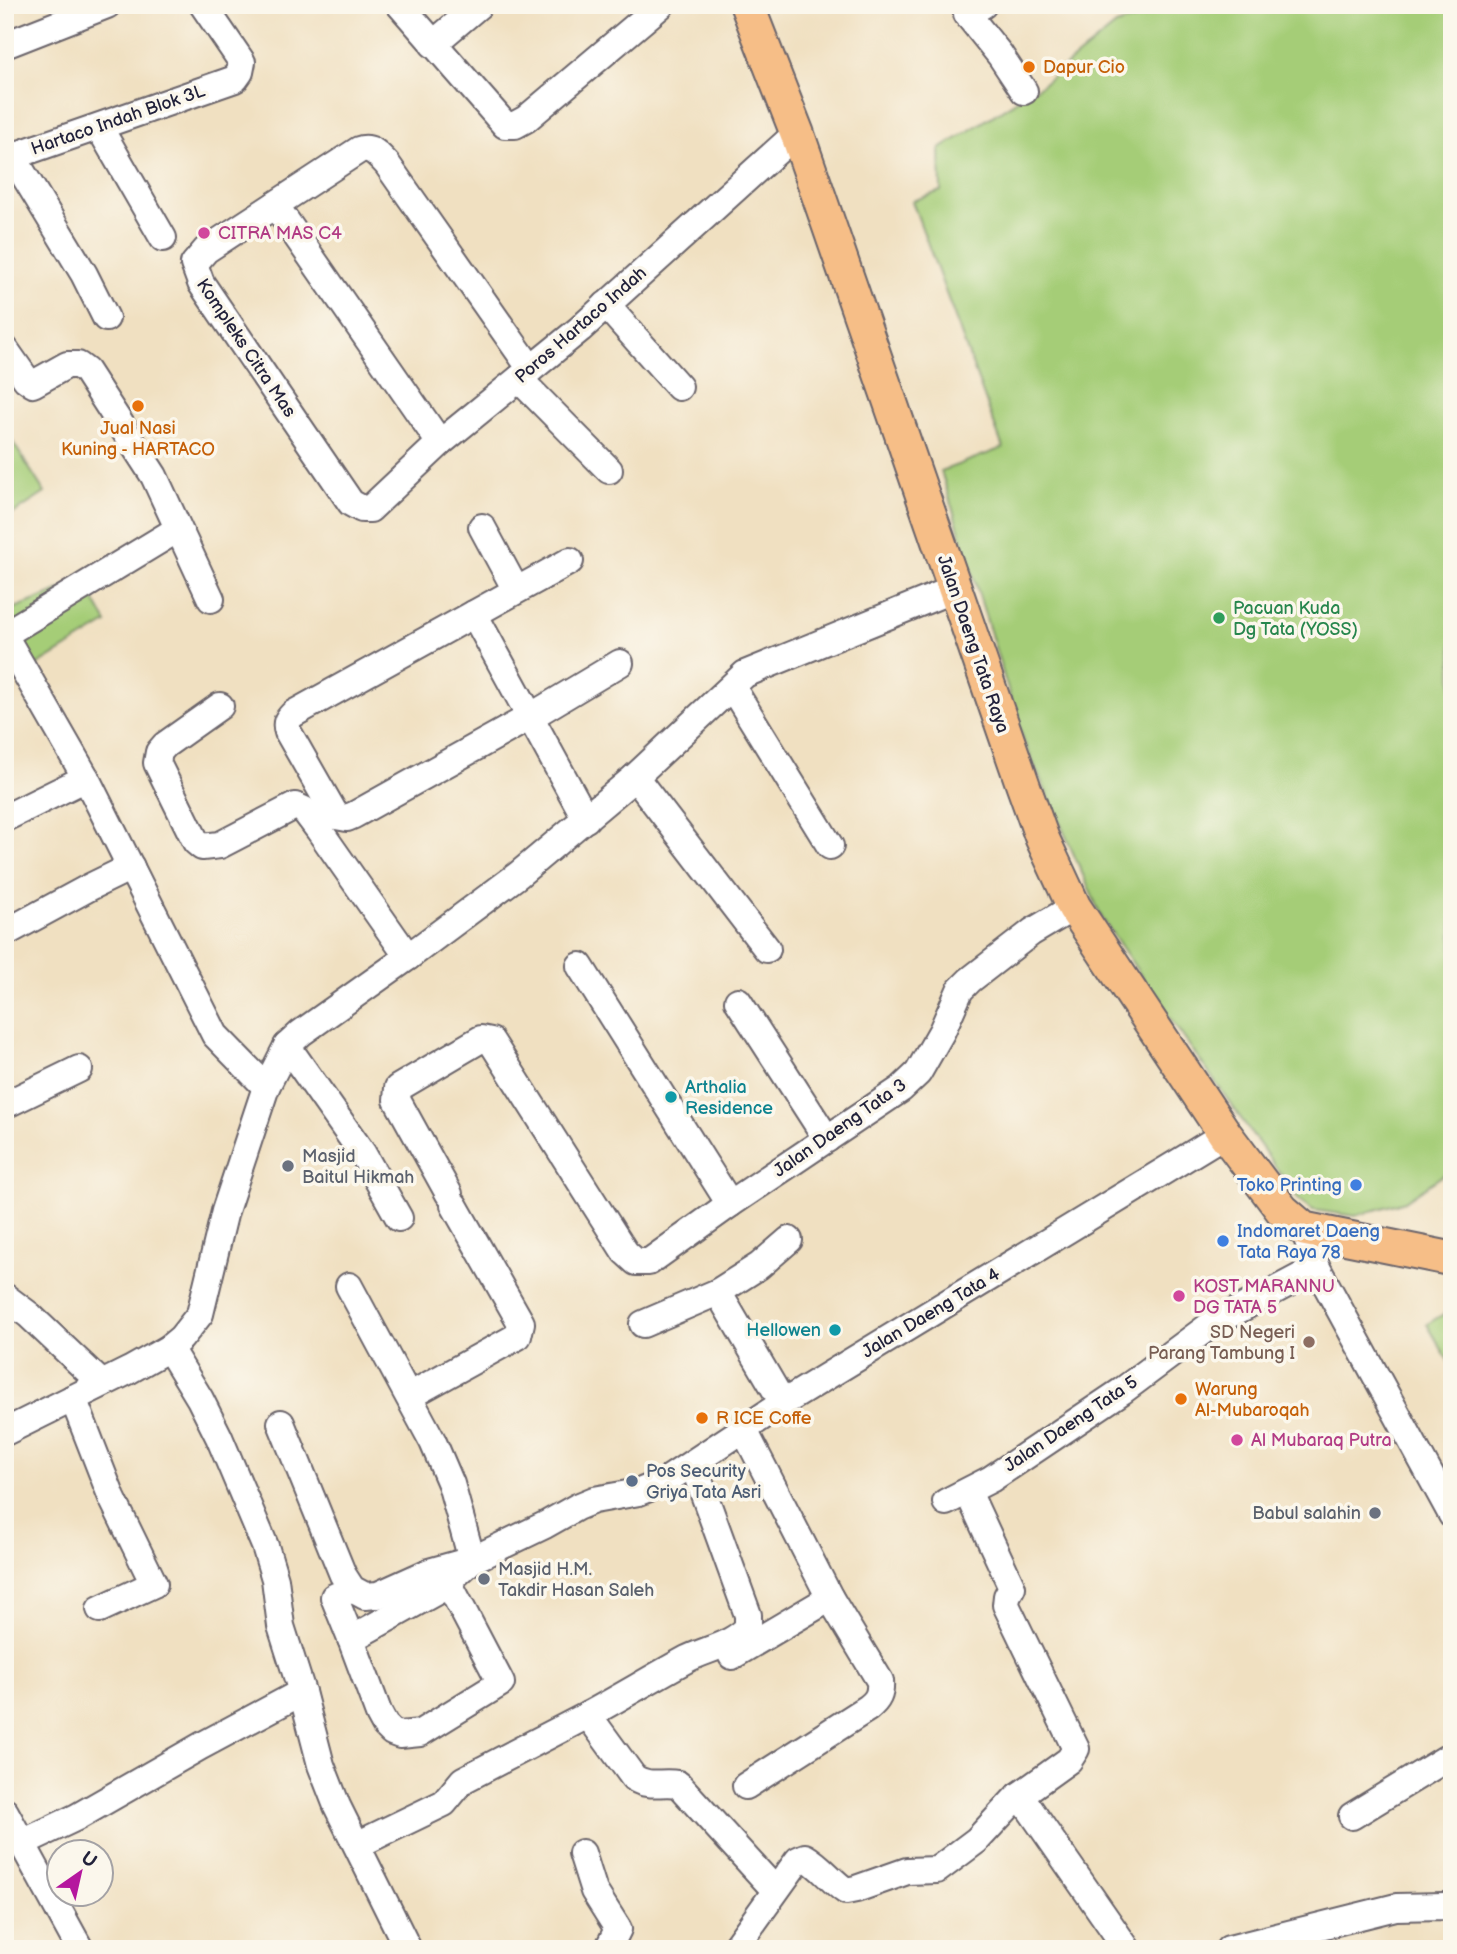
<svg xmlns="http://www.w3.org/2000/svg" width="1457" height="1954" viewBox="0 0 1457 1954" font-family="'Balsamiq Sans',sans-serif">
  <rect width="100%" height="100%" fill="#fbf7ec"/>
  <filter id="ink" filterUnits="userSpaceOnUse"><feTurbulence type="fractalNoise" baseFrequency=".0143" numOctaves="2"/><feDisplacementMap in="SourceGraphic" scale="14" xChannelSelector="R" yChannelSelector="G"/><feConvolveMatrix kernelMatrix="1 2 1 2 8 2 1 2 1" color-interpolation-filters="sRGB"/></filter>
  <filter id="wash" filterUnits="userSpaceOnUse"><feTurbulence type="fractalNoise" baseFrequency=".00686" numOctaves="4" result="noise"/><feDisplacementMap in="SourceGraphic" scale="28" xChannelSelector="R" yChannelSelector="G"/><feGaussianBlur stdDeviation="1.57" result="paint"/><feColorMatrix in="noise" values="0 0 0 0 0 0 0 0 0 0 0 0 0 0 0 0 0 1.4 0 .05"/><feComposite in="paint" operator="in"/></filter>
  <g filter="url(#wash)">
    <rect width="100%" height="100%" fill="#f0e0c1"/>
    <g fill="#a5cd77" stroke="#647859" stroke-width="2">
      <path d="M1181,5H1452V1169L1405,1201L1355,1216L1313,1210L1299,1200L1169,1017L1102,918L1024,742L941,471L1003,448L912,201L941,191L940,149L1043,84L1116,25Z"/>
      <path d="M5,430L45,493L5,519Z"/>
      <path d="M84,581L107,623L28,671L5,655V612Z"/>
      <path d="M1452,1309V1367L1427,1324Z"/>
    </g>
  </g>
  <g filter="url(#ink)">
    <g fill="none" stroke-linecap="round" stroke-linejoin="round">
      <defs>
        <g id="minor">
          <path d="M400,5L505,125H515L526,119L661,5"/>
          <path d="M983,5L967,14L1000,55L1024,91"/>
          <path d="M433,44L479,5"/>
          <path d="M5,45L107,5"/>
          <path d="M99,127L163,238"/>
          <path d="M13,157L84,274L106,318"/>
          <path d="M5,159L235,79L240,72L242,62L203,5"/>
          <path d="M275,205L440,443"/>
          <path d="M606,305L679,387"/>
          <path d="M5,349L26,379L33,384L67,365H78L86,371L154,476L211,599"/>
          <path d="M531,369L387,164C379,156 372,145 359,150L206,250L194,264L201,283L351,503L362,509H370L440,443L580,329L797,133"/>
          <path d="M519,379L609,470"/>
          <path d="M482,527L516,590"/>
          <path d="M570,561L474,614L586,819"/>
          <path d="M474,614L293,714C287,720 285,723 288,732L336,816L347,818L354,815L530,717L620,663"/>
          <path d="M5,634L178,529"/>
          <path d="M5,637L86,778L215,1035L266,1087"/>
          <path d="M732,687L830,846"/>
          <path d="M220,706L165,745L159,752L157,763L196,842L202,847L220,845L295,806L304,810L319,830L408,957"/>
          <path d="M635,777L767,949"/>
          <path d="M5,818L86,778"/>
          <path d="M5,933L90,887L131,867"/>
          <path d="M580,966L730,1204"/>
          <path d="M738,1001L827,1139"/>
          <path d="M287,1046L363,1154L399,1218"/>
          <path d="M5,1105L79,1069"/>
          <path d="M449,1194L397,1100L398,1088L481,1039L491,1041L625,1252L636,1262H649L730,1204L901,1089L918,1073L942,1031L960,990L970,980L1032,932L1074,907"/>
          <path d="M1304,1229L1317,1268L1452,1515"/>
          <path d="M349,1286L433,1442L451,1484L472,1560L439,1590L351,1639L379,1714L385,1725L392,1732L400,1735L420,1733L501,1683L448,1582"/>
          <path d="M718,1292L759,1266L789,1240"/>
          <path d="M5,1297L29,1315L101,1383"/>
          <path d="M643,1324L718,1292L783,1403"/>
          <path d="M169,1348L200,1399L219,1437L265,1546L275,1579L281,1626L302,1692L321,1765L337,1806L408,1949"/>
          <path d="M409,1396L518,1336L521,1323L454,1205"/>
          <path d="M73,1398L112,1498L154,1584L100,1609"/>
          <path d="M281,1423L343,1575L352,1589L365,1596L378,1595L429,1572L472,1560L545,1525L577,1507L594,1500L639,1492L664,1482L783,1403L1225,1134"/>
          <path d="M744,1430L830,1598L880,1681C881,1694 878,1700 868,1708L746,1786"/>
          <path d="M5,1432L130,1370L169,1348L181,1338L200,1314L225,1211L266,1087L287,1046L301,1033L408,957L518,875L635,777L745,674L954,589"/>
          <path d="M946,1502L991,1479L1122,1391L1212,1324L1317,1268"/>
          <path d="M351,1639L334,1597L352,1589"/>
          <path d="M732,1656L830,1598"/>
          <path d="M588,1715C621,1697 654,1677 687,1659C707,1649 735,1644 748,1627V1615L693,1464"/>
          <path d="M1020,1795L1127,1949"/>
          <path d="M5,1812L80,1949"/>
          <path d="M1352,1816L1452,1755"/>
          <path d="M22,1843L77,1817L201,1746L302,1692"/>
          <path d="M357,1845L444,1803L463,1780L588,1715L634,1778C651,1788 660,1781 678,1784L775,1890"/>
          <path d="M582,1853L594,1891L618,1929L608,1949"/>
          <path d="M734,1949L798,1860L805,1857C821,1866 831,1881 846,1891L856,1889L907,1871L937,1870L977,1840L1016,1798L1069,1760L1076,1749L1006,1605L1007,1596L1012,1587L968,1492"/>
          <path d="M1229,1949L1396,1907L1444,1906L1452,1908"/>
        </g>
        <path id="major" d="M747,5L797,133L1023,785L1042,838L1074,907L1225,1134L1282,1210L1304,1229L1452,1259"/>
      </defs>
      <use href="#minor" stroke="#6a646a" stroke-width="30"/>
      <use href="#major" stroke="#6a646a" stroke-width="37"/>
      <use href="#minor" stroke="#fff" stroke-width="26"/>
      <use href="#major" stroke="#f6be87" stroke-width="33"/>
    </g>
  </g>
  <g fill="#e8710a" stroke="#fbf7ec" stroke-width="2.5">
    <circle cx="1029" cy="67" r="7"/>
    <circle cx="138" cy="406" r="7"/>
    <circle cx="1181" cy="1399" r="7"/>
    <circle cx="702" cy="1418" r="7"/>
  </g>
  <g fill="#d1479c" stroke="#fbf7ec" stroke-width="2.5">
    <circle cx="204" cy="233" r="7"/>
    <circle cx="1179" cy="1296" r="7"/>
    <circle cx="1237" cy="1440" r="7"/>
  </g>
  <circle fill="#2e9e5b" stroke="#fbf7ec" stroke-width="2.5" cx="1219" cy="618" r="7"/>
  <g fill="#0f9aa8" stroke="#fbf7ec" stroke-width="2.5">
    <circle cx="671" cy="1097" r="7"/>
    <circle cx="835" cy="1330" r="7"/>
  </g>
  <g fill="#6b7280" stroke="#fbf7ec" stroke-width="2.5">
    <circle cx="288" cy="1166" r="7"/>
    <circle cx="1375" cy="1513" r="7"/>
    <circle cx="484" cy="1579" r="7"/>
  </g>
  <g fill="#3f7fe0" stroke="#fbf7ec" stroke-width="2.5">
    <circle cx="1356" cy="1185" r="7"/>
    <circle cx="1223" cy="1241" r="7"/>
  </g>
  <circle fill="#8d6e63" stroke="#fbf7ec" stroke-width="2.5" cx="1309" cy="1342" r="7"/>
  <circle fill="#5c6f8a" stroke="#fbf7ec" stroke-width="2.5" cx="632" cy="1481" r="7"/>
  <g text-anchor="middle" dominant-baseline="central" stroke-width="7" stroke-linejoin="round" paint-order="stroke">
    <g font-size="18" fill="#c56008" stroke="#fbf7ec" text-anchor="start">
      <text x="1043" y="67">Dapur Cio</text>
      <text x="138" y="428" text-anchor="middle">Jual Nasi<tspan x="138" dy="21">Kuning - HARTACO</tspan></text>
      <text x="1195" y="1389">Warung<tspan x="1195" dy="21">Al-Mubaroqah</tspan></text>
      <text x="716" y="1418">R ICE Coffe</text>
    </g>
    <g font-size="18" fill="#22223b" stroke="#fbf7ec">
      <text transform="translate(118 120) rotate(-19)">Hartaco Indah Blok 3L</text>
      <text transform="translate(581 325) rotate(-41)">Poros Hartaco Indah</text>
      <text transform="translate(246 348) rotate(56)">Kompleks Citra Mas</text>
      <text transform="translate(973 644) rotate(71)">Jalan Daeng Tata Raya</text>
      <text transform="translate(840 1128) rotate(-35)">Jalan Daeng Tata 3</text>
      <text transform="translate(931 1313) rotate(-31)">Jalan Daeng Tata 4</text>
      <text transform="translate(1071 1424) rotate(-34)">Jalan Daeng Tata 5</text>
    </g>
    <g font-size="18" fill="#b23c85" stroke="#fbf7ec" text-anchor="start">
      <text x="218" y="233">CITRA MAS C4</text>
      <text x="1193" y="1286">KOST MARANNU<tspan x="1193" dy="21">DG TATA 5</tspan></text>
      <text x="1251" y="1440">Al Mubaraq Putra</text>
    </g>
    <g font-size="18" fill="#27864d" stroke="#fbf7ec" text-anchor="start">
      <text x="1233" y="608">Pacuan Kuda<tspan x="1233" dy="21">Dg Tata (YOSS)</tspan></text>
    </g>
    <g font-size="18" fill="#0d838f" stroke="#fbf7ec" text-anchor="start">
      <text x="685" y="1087">Arthalia<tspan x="685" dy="21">Residence</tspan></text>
      <text x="821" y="1330" text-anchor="end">Hellowen</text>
    </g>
    <g font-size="18" fill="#5b616d" stroke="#fbf7ec" text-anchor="start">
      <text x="302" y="1156">Masjid<tspan x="302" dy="21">Baitul Hikmah</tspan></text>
      <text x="1361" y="1513" text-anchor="end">Babul salahin</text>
      <text x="498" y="1569">Masjid H.M.<tspan x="498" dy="21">Takdir Hasan Saleh</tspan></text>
    </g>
    <g font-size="18" fill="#366cbe" stroke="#fbf7ec" text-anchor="end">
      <text x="1342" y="1185">Toko Printing</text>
      <text x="1237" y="1231" text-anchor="start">Indomaret Daeng<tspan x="1237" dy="21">Tata Raya 78</tspan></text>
    </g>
    <g font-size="18" fill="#785e54" stroke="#fbf7ec" text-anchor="end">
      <text x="1295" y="1332">SD Negeri<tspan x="1295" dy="21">Parang Tambung I</tspan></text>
    </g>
    <g font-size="18" fill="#4e5e75" stroke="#fbf7ec" text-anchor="start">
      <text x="646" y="1471">Pos Security<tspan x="646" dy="21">Griya Tata Asri</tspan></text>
    </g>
  </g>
  <rect width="1457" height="1954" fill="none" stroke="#fbf7ec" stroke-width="28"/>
  <g transform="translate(80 1873) rotate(34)"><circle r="33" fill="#fbf7ec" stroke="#a4a2a5" stroke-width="2"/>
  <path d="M0-5L12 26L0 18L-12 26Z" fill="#b5179e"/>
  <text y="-10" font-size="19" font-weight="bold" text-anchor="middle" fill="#22223b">U</text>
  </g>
</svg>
